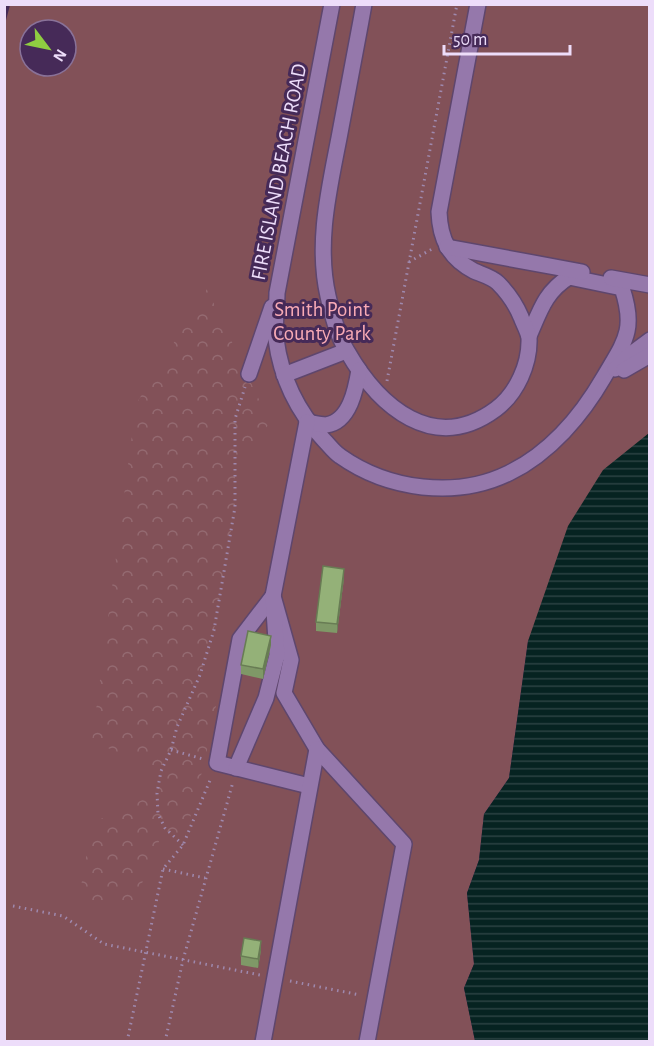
<svg xmlns="http://www.w3.org/2000/svg" width="654" height="1046" viewBox="0 0 654 1046" font-family="'Alegreya Sans',sans-serif">
  <defs>
    <pattern id="forest-crowns" width="20" height="18" patternUnits="userSpaceOnUse" patternTransform="scale(1.5)"><rect width="20" height="18" fill="#825158"/><path d="M2 6a3 3 0 1 1 6 0M12 15a3 3 0 1 1 6 0" fill="none" stroke="#946a71"/></pattern>
    <pattern id="water-rules" width="6" height="5" patternUnits="userSpaceOnUse" patternTransform="scale(1.5)"><rect width="6" height="5" fill="#062321"/><path d="M0 2.5h6" fill="none" stroke="#2b4242"/></pattern>
  </defs>
  <rect width="100%" height="100%" fill="#462a58"/>
  <path fill="#825158" fill-rule="evenodd" d="M10,5H649V435L528,641L509,778L484,814L479,860L467,893L474,964L464,988L475,1041L5,1042L4,28ZM30,30H66V66H30Z"/>
  <path fill="url(#forest-crowns)" d="M207,289L270,423L235,464V507L214,630L200,675L217,701L205,760L183,845L164,829L132,908L79,898L92,823L157,793L160,771L92,741L136,404Z"/>
  <path fill="url(#water-rules)" d="M649,433V1041H475L464,988L474,964L467,893L479,860L484,814L509,778L528,641L568,526L603,470Z"/>
  <g fill="none" stroke-linecap="round" stroke-linejoin="round">
    <defs>
      <g id="minor">
        <path d="M332,4L277,293C277,308 274,324 276,339C281,378 297,411 324,440C329,445 334,452 340,456C388,490 456,499 509,473C550,453 582,415 604,377C625,341 636,330 622,288L569,277C545,292 540,311 529,336"/>
        <path d="M364,4C356,49 347,94 339,138C329,190 316,243 328,296C332,314 337,335 347,351C379,407 434,455 496,409C517,393 530,364 529,338C528,331 523,323 521,317C516,305 507,292 498,283C492,277 481,274 474,271C449,258 440,239 439,212L478,4"/>
        <path d="M447,247L582,272"/>
        <path d="M611,278L650,285"/>
        <path d="M615,369L627,357L650,340"/>
        <path d="M624,370L650,355"/>
        <path d="M249,374L272,307"/>
        <path d="M284,375L346,351"/>
        <path d="M307,422C313,423 320,425 326,425C350,422 356,388 359,370"/>
        <path d="M273,596L291,660L284,693L317,749L404,844L367,1042"/>
        <path d="M273,596L240,639L217,763L309,786"/>
        <path d="M236,768L266,698L277,655L273,596L307,422"/>
        <path d="M263,1042L317,749"/>
      </g>
    </defs>
    <use href="#minor" stroke="#5e466d" stroke-width="18"/>
    <g stroke="#9f89ae" stroke-width="3" stroke-dasharray="1.5 4.5" stroke-linecap="butt">
      <path d="M409,262L432,249"/>
      <path d="M387,381L457,4"/>
      <path d="M171,750L203,759"/>
      <path d="M183,845L165,828L158,814L157,793L161,771L171,750L177,727L200,675L214,630L235,507V419L245,387"/>
      <path d="M163,869L205,878"/>
      <path d="M13,906L63,916L104,944L260,975"/>
      <path d="M290,981L360,995"/>
      <path d="M127,1042L163,869L183,845L211,778"/>
      <path d="M165,1042L183,960L233,782"/>
    </g>
    <use href="#minor" stroke="#9578ab" stroke-width="15"/>
  </g>
  <g fill="#7f9867">
    <path d="M344,578L337,633L316,631V622Z"/>
    <path d="M271,645L263,679L241,674V665Z"/>
    <path d="M261,950L258,968L241,965V956Z"/>
  </g>
  <g fill="#687c54">
    <path d="M344,569V578L337,633V624Z"/>
    <path d="M271,636V645L263,679V669Z"/>
    <path d="M261,941V950L258,968V959Z"/>
  </g>
  <g fill="#94b178" stroke="#687c54" stroke-width="1.5">
    <path d="M323,566L344,569L337,624L316,622Z"/>
    <path d="M248,631L271,636L263,669L241,665Z"/>
    <path d="M244,938L261,941L258,959L241,956Z"/>
  </g>
  <g text-anchor="middle" dominant-baseline="central" stroke-width="6" stroke-linejoin="round" paint-order="stroke">
    <g font-size="21" fill="#edddfa" stroke="#462a58">
      <text transform="translate(279 172) rotate(-79)">FIRE ISLAND BEACH ROAD</text>
    </g>
    <g font-size="21" fill="#f8aab5" stroke="#462a58">
      <text x="322" y="309">Smith Point<tspan x="322" dy="24">County Park</tspan></text>
    </g>
  </g>
  <rect width="654" height="1046" fill="none" stroke="#edddfa" stroke-width="12"/>
  <g transform="translate(48 48) rotate(122)"><circle r="28" fill="#462a58" stroke="#897299" stroke-width="1.5"/>
  <path d="M0-4.5L10 22L0 15L-10 22Z" fill="#8fcd41"/>
  <text y="-9" font-size="16" font-weight="bold" text-anchor="middle" fill="#edddfa">N</text>
  </g>
  <path d="M444 45v9h126v-9" fill="none" stroke="#edddfa" stroke-width="3"/>
  <text x="453" y="45" font-size="18" fill="#edddfa" stroke="#462a58" stroke-width="4.5" paint-order="stroke">50 m</text>
</svg>
